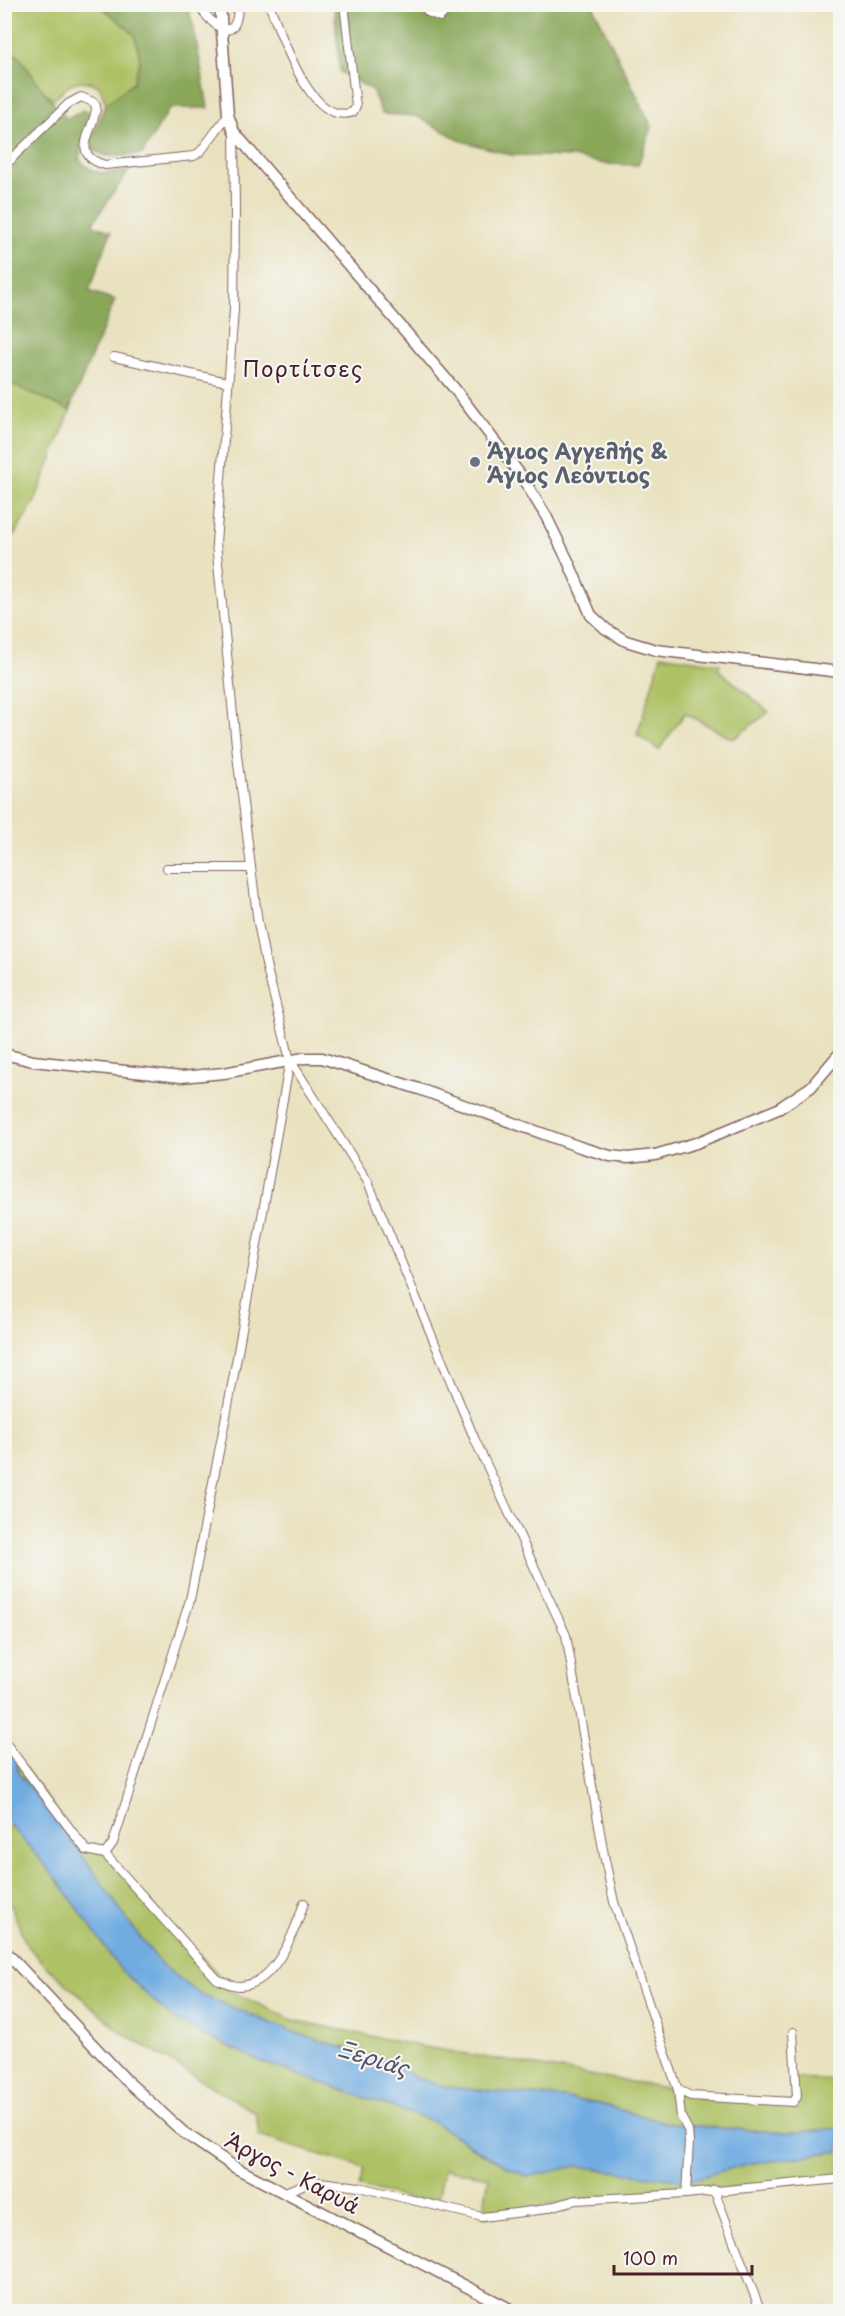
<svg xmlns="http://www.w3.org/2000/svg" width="845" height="2316" viewBox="0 0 845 2316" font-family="'Playpen Sans',sans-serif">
  <rect width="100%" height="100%" fill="#f6f6f2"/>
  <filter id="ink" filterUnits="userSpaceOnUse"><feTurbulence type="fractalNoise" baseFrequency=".0167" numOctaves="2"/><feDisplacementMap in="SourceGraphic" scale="12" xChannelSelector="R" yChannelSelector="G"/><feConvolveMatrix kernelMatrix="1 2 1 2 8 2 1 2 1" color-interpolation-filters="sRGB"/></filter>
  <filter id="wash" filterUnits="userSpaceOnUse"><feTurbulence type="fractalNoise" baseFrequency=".008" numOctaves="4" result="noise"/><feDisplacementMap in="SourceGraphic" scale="24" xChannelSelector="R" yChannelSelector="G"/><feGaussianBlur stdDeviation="1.35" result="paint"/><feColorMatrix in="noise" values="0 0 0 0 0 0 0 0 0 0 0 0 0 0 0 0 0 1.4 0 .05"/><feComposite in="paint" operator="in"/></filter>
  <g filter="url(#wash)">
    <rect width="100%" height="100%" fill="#e9e2bf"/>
    <g fill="#adc165" stroke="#7c7048" stroke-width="1.5">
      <path d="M5,5H100L135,35L140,60L133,83L106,104L99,86C75,75 70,84 53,100L40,87L19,56L5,50Z"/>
      <path d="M5,381L69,410L73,404L35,501L5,550Z"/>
      <path d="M661,655L720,664L718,669L769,712L733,739L685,713L659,750L637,735Z"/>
      <path d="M12,1751L86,1850L105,1854L225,1982L228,1990L293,2020L419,2046L678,2090L691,2096L793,2102L795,2078L840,2080V2128L786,2133L670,2124L603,2105L570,2099L448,2087L419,2079L387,2061L301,2035L201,1995L163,1967L136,1932L77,1848L19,1774Z"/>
      <path d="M10,1826L26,1841L76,1904L262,2062L432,2121L484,2155L527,2177L577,2166L687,2181L746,2164L840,2151V2179L576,2200L482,2217L489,2177L444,2169L437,2205L359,2187L364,2168L259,2136L256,2113L121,2032L46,1966L26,1944L5,1890L4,1831Z"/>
    </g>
    <g fill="#8aa75a" stroke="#6a6342" stroke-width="1.5">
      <path d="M100,5H187L194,28L208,108H170L142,154C125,155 102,162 91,146V139L106,104L133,83L140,60L135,35Z"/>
      <path d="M334,5H596L594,8L652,127L638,165L605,164L572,157L511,155L462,141L416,116L382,114L372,90L340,72Z"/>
      <path d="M5,50L19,56L40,87L67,119L83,110L89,112L91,119L85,127L79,159C95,178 107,173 130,169L92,224L111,232L89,291L115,300L69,410L5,381Z"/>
    </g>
    <path fill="#6face1" stroke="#5c6686" stroke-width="1.5" d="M4,1725L19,1774L77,1848L136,1932L163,1966L201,1995L301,2035L387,2061L419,2079L447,2087L570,2099L603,2105L670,2124L786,2133L840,2128V2151L746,2164L687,2181L577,2166L527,2177L484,2154L432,2121L262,2062L206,2036L172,2018L120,1969L58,1880L5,1819Z"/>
  </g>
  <g filter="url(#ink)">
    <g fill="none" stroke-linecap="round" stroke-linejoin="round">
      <defs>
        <g id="minor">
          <path d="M198,4C212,26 238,48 238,4"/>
          <path d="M269,4C281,33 310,128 353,112L356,106L344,4"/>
          <path d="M423,4L428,12L440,17L443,14V4"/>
          <path d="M234,132L235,209L234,310L216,543L237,755L258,923L267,969L290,1060L368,1182L475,1440L566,1635L604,1855L614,1902L678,2090L681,2117L688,2130L689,2141L686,2194"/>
          <path d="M4,140L11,160"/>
          <path d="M4,166L68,104L81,97L93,102L96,106C96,130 67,154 105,165L194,156L201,151L228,115"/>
          <path d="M114,357L227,382"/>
          <path d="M167,868H251"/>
          <path d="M4,1741L86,1850L105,1854L113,1843L190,1600L232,1385L290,1060"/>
          <path d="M105,1854L217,1979C224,1982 231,1986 239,1986C275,1986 295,1931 304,1903"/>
          <path d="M678,2090L691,2096L793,2102L797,2097L793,2032"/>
          <path d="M714,2190L761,2312"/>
          <path d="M285,2192L313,2181L359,2187L482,2217L539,2210L576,2200L686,2194L840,2179"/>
        </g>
        <g id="tertiary">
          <path d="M220,4L228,115L234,132L454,388L522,477L546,516L568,561L591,615L606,629L626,641L656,650L840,672"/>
          <path d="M4,1054L33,1061L181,1077L224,1073L304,1058H322L419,1089L580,1147L610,1156L628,1158L655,1155L696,1143L778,1109L811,1087L840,1053"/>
        </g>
        <path id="secondary" d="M4,1950L126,2080L183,2132L236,2168L516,2312"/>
      </defs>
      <use href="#minor" stroke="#82635f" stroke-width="10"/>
      <use href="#tertiary" stroke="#82635f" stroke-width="13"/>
      <use href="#secondary" stroke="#82635f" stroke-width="13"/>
      <use href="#minor" stroke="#fff" stroke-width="8"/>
      <use href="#tertiary" stroke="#fff" stroke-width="10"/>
      <use href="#secondary" stroke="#fff" stroke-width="10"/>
    </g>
  </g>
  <circle fill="#6b7280" stroke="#f6f6f2" stroke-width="2" cx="475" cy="462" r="6"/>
  <g text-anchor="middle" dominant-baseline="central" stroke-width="4.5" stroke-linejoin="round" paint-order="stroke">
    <g font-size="21" font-weight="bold" fill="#5b616d" stroke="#f6f6f2" text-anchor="start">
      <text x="487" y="450">Άγιος Αγγελής &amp;<tspan x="487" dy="24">Άγιος Λεόντιος</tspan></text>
    </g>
    <g font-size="21" fill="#4a1f2b" stroke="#f6f6f2">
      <text transform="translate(293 2172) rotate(28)">Άργος - Καρυά</text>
    </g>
    <g font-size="22" letter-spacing="1.5" fill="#4a1f2b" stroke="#f6f6f2">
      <text x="303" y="367">Πορτίτσες</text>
    </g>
    <g font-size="22" font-style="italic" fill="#57506b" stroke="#f6f6f2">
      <text transform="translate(374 2057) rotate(17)">Ξεριάς</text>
    </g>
  </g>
  <rect width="845" height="2316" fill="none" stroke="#f6f6f2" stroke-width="24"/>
  <path d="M614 2265v9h138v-9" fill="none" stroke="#4a1f2b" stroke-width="3"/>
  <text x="623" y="2265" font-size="18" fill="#4a1f2b" stroke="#f6f6f2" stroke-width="4.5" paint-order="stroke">100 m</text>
</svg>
